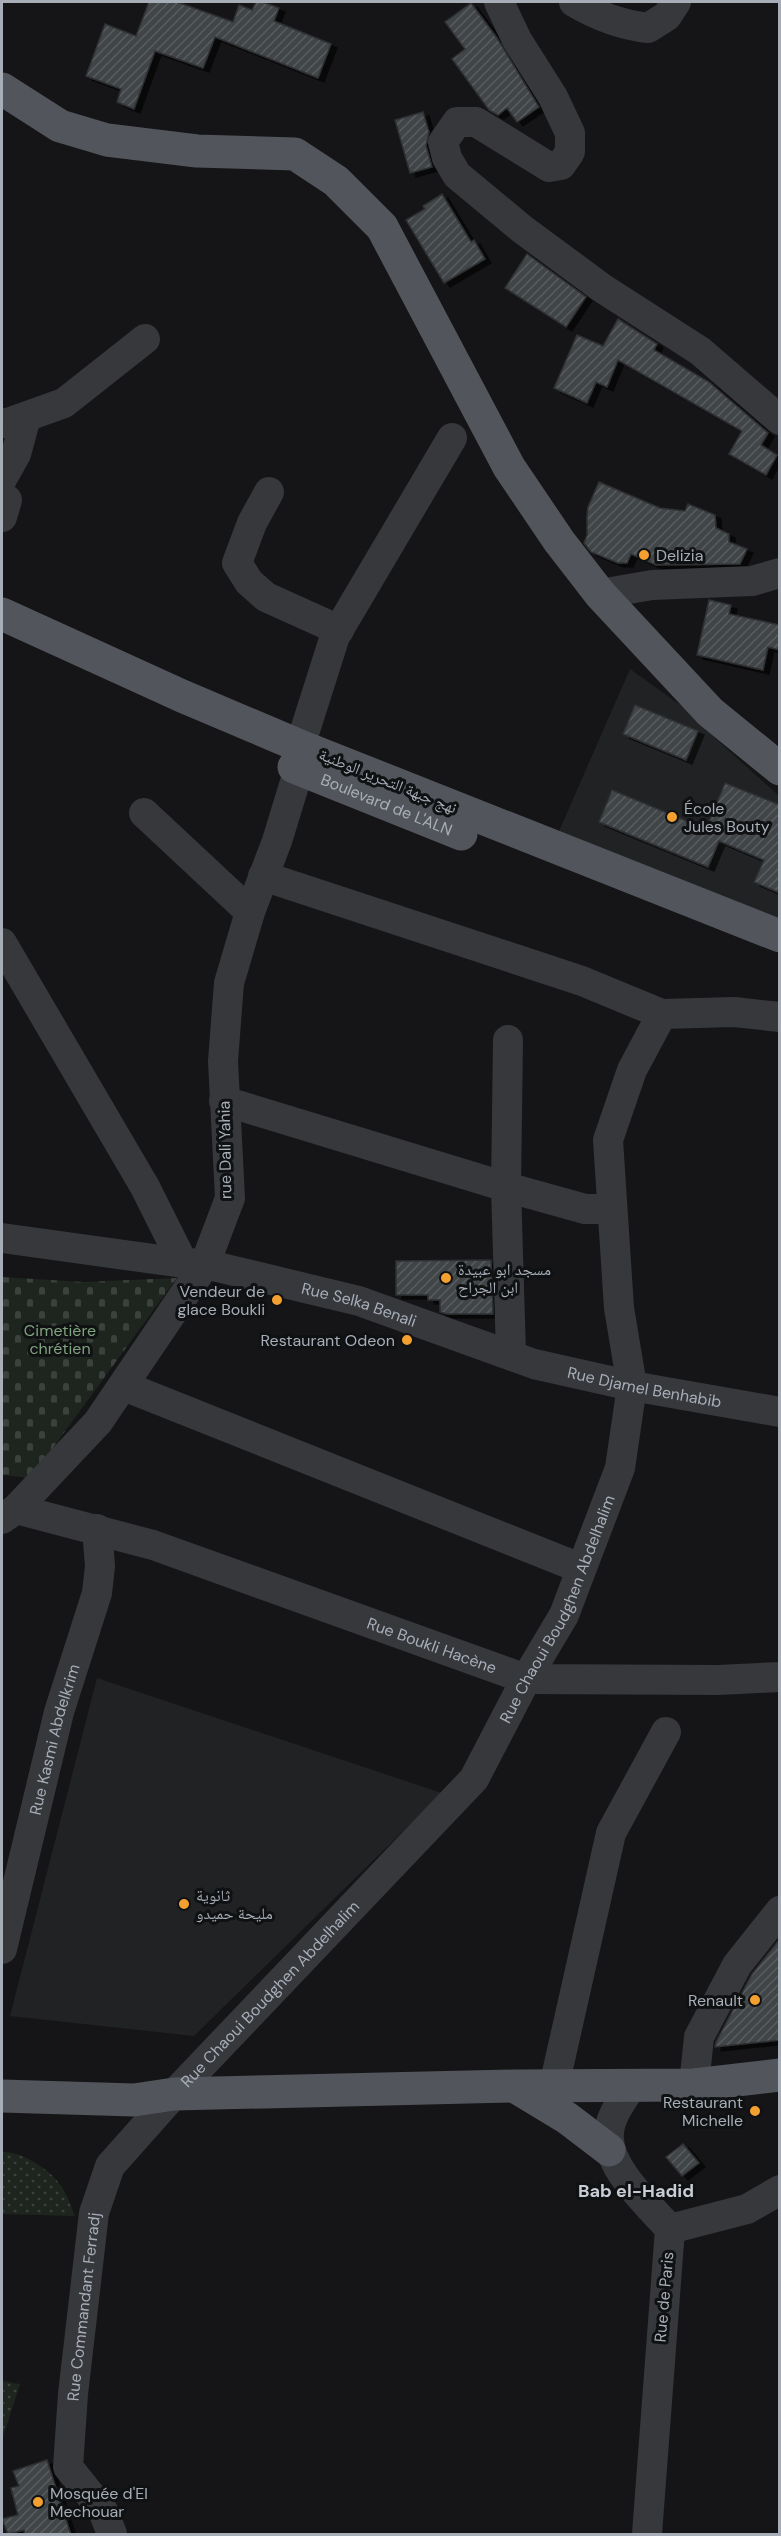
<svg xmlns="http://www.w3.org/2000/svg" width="781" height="2536" viewBox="0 0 781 2536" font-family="'DM Sans','Noto Naskh Arabic',sans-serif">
  <defs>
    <pattern id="grass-dots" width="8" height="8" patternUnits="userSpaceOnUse" patternTransform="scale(1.5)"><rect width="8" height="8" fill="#1d251e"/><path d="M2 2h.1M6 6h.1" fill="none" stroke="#3b423d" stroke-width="1.8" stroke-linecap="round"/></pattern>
    <pattern id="cemetery-stones" width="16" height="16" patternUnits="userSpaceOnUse" patternTransform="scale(1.5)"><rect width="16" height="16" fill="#1d251e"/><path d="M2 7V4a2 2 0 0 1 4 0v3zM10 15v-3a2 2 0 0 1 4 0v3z" fill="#3b423d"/></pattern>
    <pattern id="building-hatch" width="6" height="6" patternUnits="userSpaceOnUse" patternTransform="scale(1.5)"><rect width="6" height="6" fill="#414447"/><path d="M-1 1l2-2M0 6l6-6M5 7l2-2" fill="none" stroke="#5a5c5f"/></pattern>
    <filter id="shadow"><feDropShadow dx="6" dy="4" stdDeviation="0" flood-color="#0009"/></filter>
  </defs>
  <rect width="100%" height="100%" fill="#151517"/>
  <g fill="#212224">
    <path d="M630,669L697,717L716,739L779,796V924L556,838Z"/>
    <path d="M97,1678L442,1793L194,2036L10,2016Z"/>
  </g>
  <g fill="url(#grass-dots)">
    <path d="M2,2152C21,2151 50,2169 61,2186C67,2194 71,2206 75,2216L2,2214Z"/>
    <path d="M2,2381L20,2384L2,2440Z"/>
  </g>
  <path fill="url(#cemetery-stones)" d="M2,1277L83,1282L177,1278L31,1478L2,1475Z"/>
  <g fill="url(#building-hatch)" stroke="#2f3033" stroke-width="1.5" filter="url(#shadow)">
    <path d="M149,2H177L233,22L239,5L252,10L256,2H263L279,8L274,21L331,44L318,78L215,37L203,68L155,51L134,109L117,102L121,89L86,76L105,24L136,36Z"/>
    <path d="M471,3L497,38L539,107L517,122L507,108L498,115L489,110L452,59L465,49L445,22Z"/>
    <path d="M423,112L429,132L426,146L432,167L410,173L395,120Z"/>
    <path d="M442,194L471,242L474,240L485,259L444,283L406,220L425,209L423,206Z"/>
    <path d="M527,254L586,297L566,327L505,288Z"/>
    <path d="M618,319L657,344L654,350L709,382L768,433L761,445L777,455L766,475L729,454L742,431L618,360L607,387L596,382L587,403L554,388L577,335L603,346Z"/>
    <path d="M599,482L660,508L685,511L688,504L715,515L716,528L729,534V542L747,549L740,564L656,565L631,554L627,563H618L591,552L584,543L587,535V516L588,507Z"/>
    <path d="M709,600L731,605L729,614L780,625V650L768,647L763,670L697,655Z"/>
    <path d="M635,705L698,731L686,760L623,734Z"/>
    <path d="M725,783L780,805V893L754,882L764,860L719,841L708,867L599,822L612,790L706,829Z"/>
    <path d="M491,1260L493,1314H447L440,1312V1300H428V1295H396V1261Z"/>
    <path d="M780,1939V2040L715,2047L716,2042L752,1974Z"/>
    <path d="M683,2144L699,2163L682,2176L666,2157Z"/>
    <path d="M47,2460L71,2535H25L24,2530L8,2534L2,2519L18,2515L11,2488L19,2486L13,2471Z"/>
  </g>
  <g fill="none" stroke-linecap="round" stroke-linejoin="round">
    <g stroke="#36383c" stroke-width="30">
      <path d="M499,2L517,40L553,97L570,133V152L561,165L549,167L476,122H457L443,142L447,158L457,175L522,229L602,288L700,351L780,420"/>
      <path d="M574,2C596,15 622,25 648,28L667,16L676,2"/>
      <path d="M2,423H8L64,403L145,339"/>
      <path d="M2,479L16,454L26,417"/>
      <path d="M269,492L252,523L237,563L249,582L266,597L339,630"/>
      <path d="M2,517L7,500"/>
      <path d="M600,594L652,585L752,581L780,573"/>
      <path d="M144,813L250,912"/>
      <path d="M263,876L582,981L662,1014L734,1012L780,1017"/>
      <path d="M2,943L145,1187L183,1263"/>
      <path d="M508,1040L506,1187L585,1209H612"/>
      <path d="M224,1101L506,1187L511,1354"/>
      <path id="s1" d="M2,1238L183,1263L205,1264L359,1301L534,1364L632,1386L780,1412"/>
      <path d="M124,1386L580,1568"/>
      <path id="s2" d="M16,1509L153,1545L526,1679L718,1680L780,1677"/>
      <path d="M2,1519L16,1509L98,1422L205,1264L230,1198L223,1061L229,983L250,912L277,841L299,769L300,746L335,636L452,438"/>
      <path id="s3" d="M2,1949L59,1712L97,1593L100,1566L97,1529"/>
      <path d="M694,2085L699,2037L737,1965L780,1911"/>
      <path d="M554,2086L611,1833L666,1732"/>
      <path d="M631,2087C622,2101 610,2116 609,2133C606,2167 648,2204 670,2229L647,2534"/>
      <path d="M670,2229L747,2209L780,2190"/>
      <path id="s4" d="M112,2534L103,2511L68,2467L73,2394L94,2213L110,2166L174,2094L474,1779L526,1679L564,1615L620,1468L632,1386L619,1308L608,1140L632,1070L662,1014"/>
    </g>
    <g stroke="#52555b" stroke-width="33">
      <path d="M2,89L60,126L107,140L197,151L295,154L336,181L382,227L509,467L559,541L600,594L710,712L780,769"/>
      <path d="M2,614L182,696L300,746L780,936"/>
      <path id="s5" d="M294,767L461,834"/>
      <path d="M516,2087L567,2118L609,2150"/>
      <path d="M2,2096L134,2100L174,2094L515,2086L694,2085L780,2075"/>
    </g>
  </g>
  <g fill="#f4a031" stroke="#101112" stroke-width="2">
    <circle cx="644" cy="555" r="6"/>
    <circle cx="672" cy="817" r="6"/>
    <circle cx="446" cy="1278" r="6"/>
    <circle cx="277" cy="1300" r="6"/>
    <circle cx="407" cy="1340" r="6"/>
    <circle cx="184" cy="1904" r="6"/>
    <circle cx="755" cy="2000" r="6"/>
    <circle cx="755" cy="2111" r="6"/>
    <circle cx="38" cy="2502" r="6"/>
  </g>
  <g text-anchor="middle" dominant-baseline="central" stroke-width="6" stroke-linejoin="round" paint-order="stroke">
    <g font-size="16" fill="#a7aeb8" stroke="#101112" text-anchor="start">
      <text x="656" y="555">Delizia</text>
      <text x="684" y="808">École<tspan x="684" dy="18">Jules Bouty</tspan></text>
      <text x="458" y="1269">مسجد ابو عبيدة<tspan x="458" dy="18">ابن الجراح</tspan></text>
      <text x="265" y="1291" text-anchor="end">Vendeur de<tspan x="265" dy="18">glace Boukli</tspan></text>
      <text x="395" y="1340" text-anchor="end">Restaurant Odeon</text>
      <text x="196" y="1895">ثانوية<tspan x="196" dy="18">مليحة حميدو</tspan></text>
      <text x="743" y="2000" text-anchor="end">Renault</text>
      <text x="743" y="2102" text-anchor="end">Restaurant<tspan x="743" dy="18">Michelle</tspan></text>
      <text x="50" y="2493">Mosquée d'El<tspan x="50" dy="18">Mechouar</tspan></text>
    </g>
    <g font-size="16" fill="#a7aeb8" stroke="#101112">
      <text transform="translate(388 781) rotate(22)">نهج جبهة التحرير الوطنية</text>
      <text stroke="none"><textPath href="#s5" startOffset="100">Boulevard de L'ALN</textPath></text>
      <text transform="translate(225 1150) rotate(-91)">rue Dali Yahia</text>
      <text stroke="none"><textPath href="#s1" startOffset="364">Rue Selka Benali</textPath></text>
      <text stroke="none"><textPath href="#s1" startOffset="662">Rue Djamel Benhabib</textPath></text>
      <text stroke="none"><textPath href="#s4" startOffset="1107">Rue Chaoui Boudghen Abdelhalim</textPath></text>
      <text stroke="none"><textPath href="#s2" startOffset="438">Rue Boukli Hacène</textPath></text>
      <text stroke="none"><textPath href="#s3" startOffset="216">Rue Kasmi Abdelkrim</textPath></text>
      <text stroke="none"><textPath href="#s4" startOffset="621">Rue Chaoui Boudghen Abdelhalim</textPath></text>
      <text transform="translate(664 2297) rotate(-85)">Rue de Paris</text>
      <text stroke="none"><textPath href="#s4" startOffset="242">Rue Commandant Ferradj</textPath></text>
    </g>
    <g font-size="16" fill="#7fa37e" stroke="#101112">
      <text x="60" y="1330">Cimetière<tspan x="60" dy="18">chrétien</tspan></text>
    </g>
    <g font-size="18" font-weight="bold" fill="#c8ccd4" stroke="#101112">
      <text x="636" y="2191">Bab el-Hadid</text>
    </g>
  </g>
  <rect width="781" height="2536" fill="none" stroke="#a7aeb8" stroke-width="6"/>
</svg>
